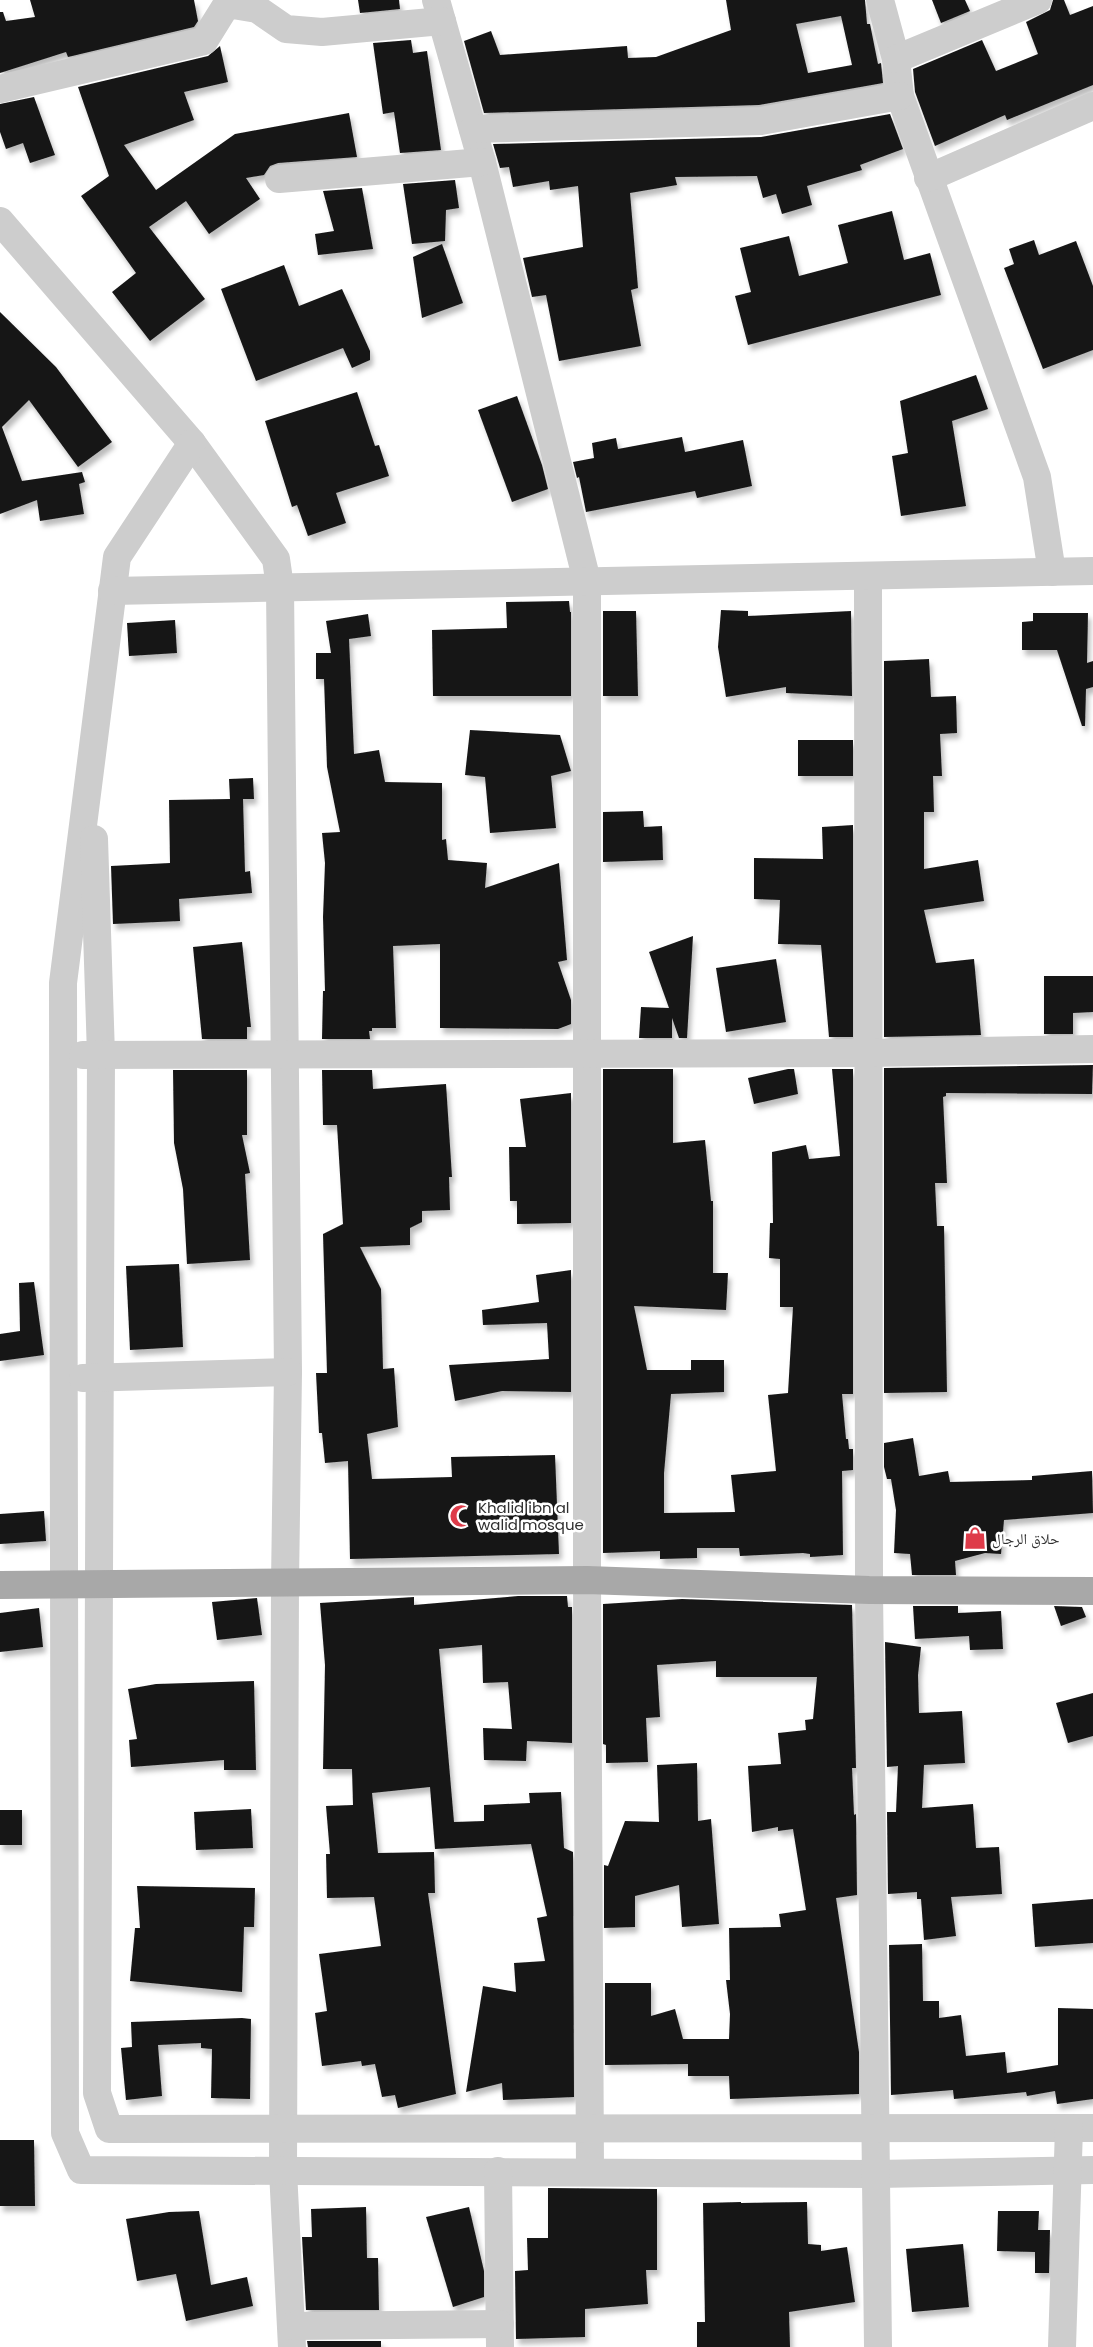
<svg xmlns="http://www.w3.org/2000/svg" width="1093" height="2347" viewBox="0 0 1093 2347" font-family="Poppins,'Noto Naskh Arabic',sans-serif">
  <defs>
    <filter id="shadow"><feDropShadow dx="3" dy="5.5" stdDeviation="2.5" flood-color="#0004"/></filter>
  </defs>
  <rect width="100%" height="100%" fill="#fff"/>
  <g fill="#171717" fill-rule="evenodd" filter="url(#shadow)">
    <path d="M30,0H194L198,21L194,27L68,57L66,52L0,73V12H3L6,21L35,17Z"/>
    <path d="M358,0H399L400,9L360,13Z"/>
    <path d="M726,0H865L867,24H870L878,64L881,63L883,83L759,105L484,113L464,41L491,31L500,55L627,46L628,58L656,57L731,30ZM841,16L852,65L808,73L796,24Z"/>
    <path d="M932,0H965L970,11L941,23Z"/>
    <path d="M1053,0H1064L1070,15L1093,6V85L1007,120L1005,115L935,146L915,92L913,69L982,40L996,71L1038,54L1026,22L1050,10Z"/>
    <path d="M411,40L413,53L427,51L441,150L400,153L394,112L383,114L373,43Z"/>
    <path d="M220,46L228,82L184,92L194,120L124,145L156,190L235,134L349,113L357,157L278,163L270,166L264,175L246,178L260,199L209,234L186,201L149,227L205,299L150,341L112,292L136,273L81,196L109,176L78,87L208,56Z"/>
    <path d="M34,97L55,155L30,163L23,143L6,149L0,132V104Z"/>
    <path d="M890,114L903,149L860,165L862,170L807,186L812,205L782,214L776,194L763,198L757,176L675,177L677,185L630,193L638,288L631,290L641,346L559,361L546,295L532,297L523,258L583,247L578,186L550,190L549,181L513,187L509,167L500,168L493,144L761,137Z"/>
    <path d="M455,180L459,208L446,210L445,241L412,244L403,184Z"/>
    <path d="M362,188L373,249L318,255L315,234L334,231L323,191Z"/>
    <path d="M892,211L904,260L930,253L941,295L748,345L735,296L751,292L740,248L789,236L799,276L848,263L838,225Z"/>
    <path d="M1034,240L1039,255L1076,241L1093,286V350L1043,369L1004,268L1014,264L1009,249Z"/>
    <path d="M442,244L463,303L422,318L413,257Z"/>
    <path d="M284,265L299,306L342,289L370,351V360L352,368L343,348L256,381L221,289Z"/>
    <path d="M0,312L56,367L112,442L78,467L29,400L2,427L22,481L82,472L85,482L79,484L84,514L40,521L37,500L0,514Z"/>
    <path d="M976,375L988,409L952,421L966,506L901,516L892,456L908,453L900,401Z"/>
    <path d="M357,392L375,446L379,445L389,476L336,493L346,523L308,536L297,505L292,507L265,421Z"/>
    <path d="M517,396L542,465L548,489L512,502L478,410Z"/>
    <path d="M682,437L685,452L743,440L752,486L697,498L695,491L586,512L579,477L577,478L573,462L594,458L592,443L616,438L618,449Z"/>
    <path d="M569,601L570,612H571V696H433L432,630L507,628L506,602Z"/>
    <path d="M721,610L748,611V616L851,611L852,696L786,693V687L726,697L718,647Z"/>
    <path d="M603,611H636L638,696H603Z"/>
    <path d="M1033,613H1088L1087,663L1093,661V687L1086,689L1085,726H1082L1057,650H1022V622L1033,621Z"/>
    <path d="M368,614L371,636L349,639L354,754L379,750L385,782L442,783V840L446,839L448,860L487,863L485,888L559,863L567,960L558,962L571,1000V1024L558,1029L440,1028V944L393,946L396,1028H372V1031H369L370,1039H322L323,991H325L323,917L325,863L322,833L340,832L327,767L324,679H316V653H331L326,621Z"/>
    <path d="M175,620L177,653L129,656L127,623Z"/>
    <path d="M929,659L931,697L956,696L957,733L940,734L942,776H933L934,812H924V869L978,860L984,901L924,910L936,963L974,959L981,1035L884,1037V661Z"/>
    <path d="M470,730L560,735L571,771L551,776L556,828L490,833L485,777L465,775Z"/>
    <rect x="798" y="740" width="55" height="36"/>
    <path d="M253,778L254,799H243L245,872L250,871L252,893L179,899L180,921L113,924L111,866L170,863L169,800L230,799L229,779Z"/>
    <path d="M643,811L644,827L662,826L663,860L603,862V812Z"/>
    <path d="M853,825V1037H829L821,945L778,944L780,900L754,899V858L823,859L822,827Z"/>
    <path d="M693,936L687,1038H679L672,1018V1038H639L641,1007L669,1008L649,952Z"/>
    <path d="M242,942L251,1027H247V1039H202L193,947Z"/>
    <path d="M776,959L786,1022L726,1032L716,968Z"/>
    <path d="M1044,976H1093V1012L1073,1013V1034H1044Z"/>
    <path d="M1093,1065L1092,1094L946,1093V1096L943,1097L947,1183H935L937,1226H944L947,1392L884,1393V1068Z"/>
    <path d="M603,1069H673V1143L705,1140L711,1201H713V1273H728L726,1310L634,1306L647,1370H691V1360H724V1392L671,1394L664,1473V1513L735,1512L731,1475L776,1471L768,1395L788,1393L793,1307H780V1259L769,1258L770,1223H773L772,1152L806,1145L809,1159L840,1156L832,1069H853V1394H842L846,1439H848L849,1449H853V1470L842,1471L843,1555L810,1557V1554L803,1553L740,1556L739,1548H697V1558L660,1559V1551L603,1553Z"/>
    <path d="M788,1069H794L798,1094L754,1104L748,1078Z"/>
    <path d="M173,1070H247V1135H242L250,1173L245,1174L250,1260L187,1264L183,1189L174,1143Z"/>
    <path d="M322,1070H372L373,1089L446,1084L452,1177H449L450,1210L422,1211V1222L410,1228V1245L360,1247L381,1289L383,1369L394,1368L398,1427L367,1434L372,1479L452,1477L451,1457L555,1455L559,1554L350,1559L348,1461L325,1463L322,1433H319L316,1373H327L323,1234L343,1224L337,1125H323Z"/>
    <path d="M571,1093V1223L517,1224V1201H510L509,1147H526L520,1099Z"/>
    <path d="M179,1264L183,1347L130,1350L126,1266Z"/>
    <path d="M571,1270V1392L502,1391L455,1401L449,1365L549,1359L547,1323L483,1325L482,1310L539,1302L536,1275Z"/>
    <path d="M34,1282L44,1355L0,1361V1334L20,1331L19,1283Z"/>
    <path d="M913,1438L919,1476L948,1471L950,1482L1032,1480V1476L1092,1471L1093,1513L1004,1520L1001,1554L985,1553L955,1561L956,1575H912L910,1554L894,1553L896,1510L891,1479H887L884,1467V1443Z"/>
    <path d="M44,1511L46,1541L0,1544V1514Z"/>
    <path d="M518,1596H567L568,1607H572V1743L527,1741L526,1761L484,1760L483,1728L512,1729L508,1682L483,1683L482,1645L439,1649L454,1822L484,1821V1805L530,1803L529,1793L561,1792L564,1848L573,1852L574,2097L503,2100L502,2083L466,2092L483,1986L516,1992L514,1963L545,1961L537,1918L547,1916L531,1844L435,1849L430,1787L372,1793L378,1853L434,1852L435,1893H428L456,2094L398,2108L395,2095L382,2097L375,2064L362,2066L361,2061L322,2066L315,2013L327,2011L319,1954L381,1946L374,1897L327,1898L326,1854H330L326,1806L353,1805L352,1769H323L325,1665L320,1603L414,1597V1605Z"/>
    <path d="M257,1598L262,1635L217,1640L212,1602Z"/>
    <path d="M682,1599L852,1605L856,1768H852L854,1815L856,1814L857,1895L836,1898L859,2052V2094L730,2099L729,2076H688V2064L605,2065V1983H651V2016L675,2009L683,2039H729L730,2014L726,1980H730L729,1928L781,1927L779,1914L806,1910L793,1829L778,1831V1827L752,1832L748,1766L781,1764L778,1733L806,1730L805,1720L813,1719L817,1677H716V1661L657,1665L660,1717L646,1718L648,1762L606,1763V1745L603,1744V1604Z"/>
    <path d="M913,1606H958V1613L1001,1611L1003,1649L970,1650L969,1636L915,1639Z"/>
    <path d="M1054,1606L1082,1607L1086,1617L1061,1626Z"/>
    <path d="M39,1608L43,1647L0,1652V1613Z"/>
    <path d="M885,1642L921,1647L918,1675L919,1713L962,1711L965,1763L924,1765L922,1808L973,1804L976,1848L999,1847L1002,1894L951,1897L956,1936L924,1940L921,1899H917V1892L888,1894L887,1812H896L898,1766L887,1767Z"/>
    <path d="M254,1681L256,1770H224V1760L131,1767L129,1740L137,1739L128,1689L156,1684Z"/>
    <path d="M1093,1693V1736L1068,1743L1056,1703Z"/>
    <path d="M697,1763L698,1821L711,1819L719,1924L682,1927L679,1885L635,1896V1927L604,1928V1865L608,1866L625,1821L659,1822L657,1765Z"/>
    <path d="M251,1809L253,1848L196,1850L194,1812Z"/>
    <rect x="0" y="1810" width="22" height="35"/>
    <path d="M137,1886L255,1888L254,1927H244L242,1992L130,1981L135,1928H140Z"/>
    <path d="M1093,1899V1943L1035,1947L1032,1904Z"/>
    <path d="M922,1944L923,2001H939V2018L961,2015L966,2056L1005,2052L1007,2073L1058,2065V2008L1093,2009V2099L1057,2104L1055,2091L1027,2096L1026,2092L954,2099L953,2090L891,2095L889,1945Z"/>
    <path d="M242,2018L251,2019L250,2099L211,2098L212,2049L201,2048V2043L158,2045L162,2096L126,2100L121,2048L132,2047L131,2022Z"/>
    <path d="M0,2140H34L35,2206H0Z"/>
    <path d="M548,2188L657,2189V2270H646L648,2304L585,2309V2337L516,2339L515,2271L528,2270L527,2238H548Z"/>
    <path d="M741,2202V2203L807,2202L808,2244L821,2245V2251L847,2247L855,2302L789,2312L790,2347H697V2322H705L703,2203Z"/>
    <path d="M366,2207L367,2258H378L379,2310H306L302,2237H312L311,2209Z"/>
    <path d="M469,2207L484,2271V2297L453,2307L426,2217Z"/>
    <path d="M199,2211L211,2285L247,2277L253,2306L186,2321L176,2274L137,2281L126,2219L169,2212Z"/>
    <path d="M998,2211H1039L1038,2230H1050L1049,2273H1035V2252L997,2251Z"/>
    <path d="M963,2244L969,2307L912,2312L906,2249Z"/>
    <path d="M307,2341H381V2347H308Z"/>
  </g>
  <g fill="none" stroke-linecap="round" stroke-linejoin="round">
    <g stroke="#cdcdcd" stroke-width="28">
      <path d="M436,0L482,162L587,581V1580L590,2172"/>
      <path d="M880,0L896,59L900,96L1037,477L1052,572"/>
      <path d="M896,59L1038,0"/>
      <path d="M0,89L204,41L227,4L257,9L286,29L322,32L442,21"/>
      <path d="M473,129L761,121L900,96"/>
      <path d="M928,178L1093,106"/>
      <path d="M279,179L482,162"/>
      <path d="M0,221L192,443L276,559L280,587L288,1372L285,1583L283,2171L292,2347"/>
      <path d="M192,443L117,557L63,983L65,2133L81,2170L876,2174L1093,2170"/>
      <path d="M868,576L869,1590L878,2347"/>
      <path d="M112,591L1093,571"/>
      <path d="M94,839L101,1055L97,2093L109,2129L1093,2128"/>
      <path d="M83,1055L869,1053L1093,1049"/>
      <path d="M83,1378L288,1372"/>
      <path d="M498,2171L500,2347"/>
      <path d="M292,2326L500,2324"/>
      <path d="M1062,2347L1069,2128"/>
    </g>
    <path stroke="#a8a8a8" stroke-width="28" d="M0,1585L587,1580L869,1590L1093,1591"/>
  </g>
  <defs>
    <symbol id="mosque-bare" viewBox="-9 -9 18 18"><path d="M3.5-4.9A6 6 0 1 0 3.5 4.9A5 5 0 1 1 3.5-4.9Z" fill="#de3b49" stroke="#fff" stroke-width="2.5" paint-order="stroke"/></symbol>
    <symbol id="shop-bare" viewBox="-9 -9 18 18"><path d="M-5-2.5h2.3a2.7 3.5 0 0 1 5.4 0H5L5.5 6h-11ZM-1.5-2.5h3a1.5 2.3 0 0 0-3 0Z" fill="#de3b49" stroke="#fff" stroke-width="2.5" paint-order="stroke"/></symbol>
  </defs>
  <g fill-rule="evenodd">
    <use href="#mosque-bare" x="445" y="1500" width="32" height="32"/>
    <use href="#shop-bare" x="959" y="1522" width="32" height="32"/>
  </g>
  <g text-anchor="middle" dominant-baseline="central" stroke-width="5" stroke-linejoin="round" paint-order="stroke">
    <g font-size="15" fill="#303030" stroke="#fff" text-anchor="start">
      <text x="478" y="1507">Khalid ibn al<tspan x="478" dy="17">walid mosque</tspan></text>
      <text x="992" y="1538">حلاق الرجال</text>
    </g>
  </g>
</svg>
